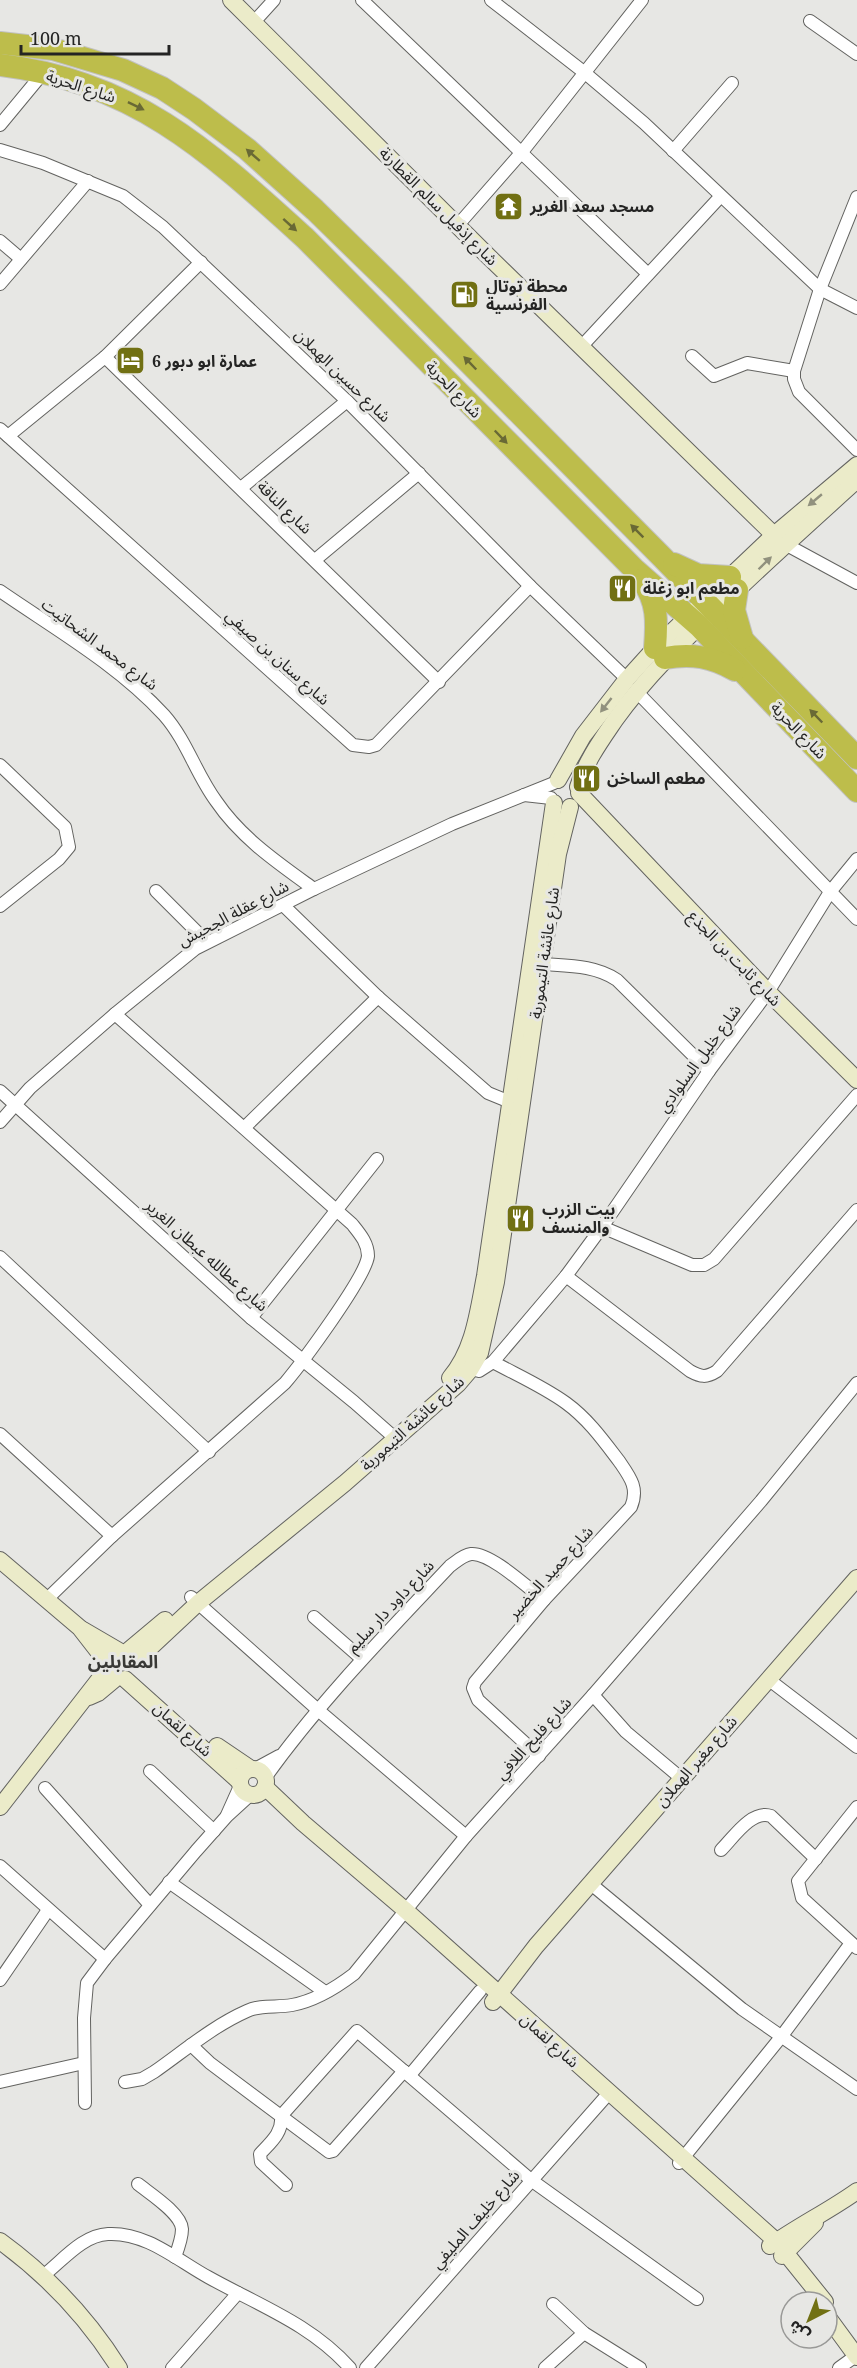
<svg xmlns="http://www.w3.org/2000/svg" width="857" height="2368" viewBox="0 0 857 2368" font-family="'Noto Serif','Noto Sans Arabic',serif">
  <rect width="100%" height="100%" fill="#e7e7e4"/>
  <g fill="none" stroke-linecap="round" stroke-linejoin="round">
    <defs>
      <g id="street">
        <path d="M362,0L648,274"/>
        <path d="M491,0L585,73L644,123L820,289L857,308"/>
        <path d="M810,21L857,54"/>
        <path d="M254,22L274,0"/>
        <path d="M0,125L43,73"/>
        <path d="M0,150L43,163L123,196L163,227L347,401L530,586L627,679"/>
        <path d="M673,151L732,83"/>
        <path d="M857,197L820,289L794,371V379L799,392L857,450"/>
        <path d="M458,225L522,152L642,0"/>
        <path d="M0,241L21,259"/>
        <path d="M0,284L88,181"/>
        <path d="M581,347L720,197"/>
        <path d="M692,356L714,376L747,363L794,371"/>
        <path d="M105,357L439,682"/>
        <path d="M0,429L353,745L369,747L376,745L530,586"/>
        <path d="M8,436L105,357L201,262"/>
        <path d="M241,488L347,401"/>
        <path d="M785,544L857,583"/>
        <path d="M315,560L419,473"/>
        <path d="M0,591C55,629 118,665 164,715C187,741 196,774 216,801C241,838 278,863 314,889"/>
        <path d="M636,691L857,919"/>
        <path d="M0,765L65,827L69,847L59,859L0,906"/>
        <path d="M524,795L551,798"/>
        <path d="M156,891L207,942"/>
        <path d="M283,905L378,997L488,1093L510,1102"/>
        <path d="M542,964C568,966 595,965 617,980L709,1071"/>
        <path d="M0,1091L251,1318L354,1402L396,1439"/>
        <path d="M0,1122L30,1088L115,1014L195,949L314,889L452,824L554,783"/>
        <path d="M245,1127L378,997"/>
        <path d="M602,1227L692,1265H704L714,1259L857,1095"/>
        <path d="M0,1257L209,1452"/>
        <path d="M566,1276L690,1371C701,1377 706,1378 717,1371L857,1210"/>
        <path d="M251,1318L377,1159"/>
        <path d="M493,1362C517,1375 544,1387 566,1403C588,1419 603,1440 619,1461C630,1477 639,1488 631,1507L544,1600L475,1682L473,1688L478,1700L539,1756"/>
        <path d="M464,1367L479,1371L493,1362L566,1276L602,1227L709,1071L768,992L830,892L857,859"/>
        <path d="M0,1434L112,1536"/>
        <path d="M191,1597L318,1710L466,1836"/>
        <path d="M46,1600L112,1536L285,1383C301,1364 366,1277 368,1256C368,1243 360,1234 352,1224L115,1014"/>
        <path d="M314,1617L362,1659"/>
        <path d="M768,1679L857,1747"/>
        <path d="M593,1695L626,1732L681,1778"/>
        <path d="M255,1769L279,1756"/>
        <path d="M150,1771L214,1831"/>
        <path d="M265,1778C320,1701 386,1634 450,1566C457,1561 463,1555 471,1554C490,1552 528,1588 544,1600"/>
        <path d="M45,1788L150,1905"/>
        <path d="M857,1807L798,1881L802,1898L857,1948"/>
        <path d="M227,1815L240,1786"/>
        <path d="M721,1850C733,1838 752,1809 771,1816L816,1859"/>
        <path d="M0,1866L105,1959"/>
        <path d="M169,1882L325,1992"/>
        <path d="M591,1884L742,2009L857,2089"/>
        <path d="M0,1980L48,1910"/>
        <path d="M191,2045L210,2063L329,2152L333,2151L404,2071"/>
        <path d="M410,2075L480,1991"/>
        <path d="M0,2082L84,2063"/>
        <path d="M125,2082L142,2079L154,2072C184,2051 213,2026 247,2011C262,2004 277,2008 292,2005C314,2001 337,1987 354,1974L466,1836L593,1695L761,1501L857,1383"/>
        <path d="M85,2103L84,2018L87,1983L105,1959L196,1851L227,1816L250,1795"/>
        <path d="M679,2163L781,2037L851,1943"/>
        <path d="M138,2184C149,2193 181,2213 182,2229C182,2238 178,2249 175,2257"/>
        <path d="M286,2185L261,2162L260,2154C270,2143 283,2133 281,2116L357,2031L531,2180L697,2299"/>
        <path d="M44,2275C63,2260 83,2235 108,2234C146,2232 177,2260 208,2277C258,2305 311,2324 350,2368"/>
        <path d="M553,2304L584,2333L640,2368"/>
        <path d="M172,2368L238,2293"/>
        <path d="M366,2368L609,2093"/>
        <path d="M545,2368L584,2333"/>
        <path d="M839,2368L857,2355"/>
      </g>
      <g id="secondary">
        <path d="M231,0L485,253L774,535"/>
        <path d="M558,780L583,736L627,679L655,648L774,535L857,465"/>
        <path d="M578,787C586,761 600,742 615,720C650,671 693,632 736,591C776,553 816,517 857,480"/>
        <path d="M579,793L768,992L857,1080"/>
        <path d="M450,1378C474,1350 478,1312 485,1276L554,803"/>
        <path d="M0,1560L80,1628L108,1664"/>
        <path d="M83,1630L119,1651"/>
        <path d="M128,1651L165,1620"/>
        <path d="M136,1661L198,1603L345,1483L458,1384L470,1370L480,1353L496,1282L558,854L570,807"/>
        <path d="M125,1679L240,1782"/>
        <path d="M89,1697L98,1693L116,1678"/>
        <path d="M217,1746L251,1769"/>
        <circle cx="253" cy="1782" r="13"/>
        <path d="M265,1787L303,1823L404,1909L776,2241L825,2302"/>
        <path d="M0,1807L108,1668"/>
        <path d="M493,2002L536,1946L857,1578"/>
        <path d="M0,2241C48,2276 87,2317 119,2368"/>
        <path d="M770,2246C798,2226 829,2211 857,2191"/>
        <path d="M782,2256L815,2223"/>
        <path d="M827,2316L857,2357"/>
      </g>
      <g id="highway">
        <path d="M0,43L53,49L123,70L162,88L194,109L247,149L315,210L397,290L663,558L857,758"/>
        <path d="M0,65C134,81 210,152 305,238L634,569L699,626L857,791"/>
        <path d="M674,564L698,575L730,577"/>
        <path d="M642,580C658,602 657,622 655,648"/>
        <path d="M737,590L734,610L742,638"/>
        <path d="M665,658C692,653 712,657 735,670"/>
      </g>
    </defs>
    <use href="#street" stroke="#636360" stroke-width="14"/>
    <use href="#secondary" stroke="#636360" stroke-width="18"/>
    <use href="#highway" stroke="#c2c2c1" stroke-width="24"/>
    <use href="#street" stroke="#fff" stroke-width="12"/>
    <use href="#secondary" stroke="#ebebc9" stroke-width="16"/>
    <use href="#highway" stroke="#bdbd4b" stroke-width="22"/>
  </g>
  <defs><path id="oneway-solid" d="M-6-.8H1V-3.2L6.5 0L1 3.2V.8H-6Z" transform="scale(1.5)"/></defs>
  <g fill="#696935">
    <use href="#oneway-solid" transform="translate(136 106) rotate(26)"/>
    <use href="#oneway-solid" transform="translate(253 155) rotate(-139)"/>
    <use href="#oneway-solid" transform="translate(290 225) rotate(42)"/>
    <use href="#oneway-solid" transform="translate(470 363) rotate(-134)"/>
    <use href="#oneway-solid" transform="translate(501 437) rotate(46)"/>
    <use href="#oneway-solid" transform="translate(637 531) rotate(-135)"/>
    <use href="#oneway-solid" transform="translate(816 716) rotate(-134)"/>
  </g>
  <g fill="#91917e">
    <use href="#oneway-solid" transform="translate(815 500) rotate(140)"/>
    <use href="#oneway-solid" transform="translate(765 563) rotate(-44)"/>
    <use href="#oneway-solid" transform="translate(606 705) rotate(128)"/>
  </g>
  <defs>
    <symbol id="temple-square" viewBox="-11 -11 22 22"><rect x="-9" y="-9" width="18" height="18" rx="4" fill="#717013" stroke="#e7e7e4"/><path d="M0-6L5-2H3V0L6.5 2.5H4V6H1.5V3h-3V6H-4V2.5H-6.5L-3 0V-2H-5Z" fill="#fff"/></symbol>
    <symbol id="fuel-square" viewBox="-11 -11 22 22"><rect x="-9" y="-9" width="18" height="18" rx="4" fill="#717013" stroke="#e7e7e4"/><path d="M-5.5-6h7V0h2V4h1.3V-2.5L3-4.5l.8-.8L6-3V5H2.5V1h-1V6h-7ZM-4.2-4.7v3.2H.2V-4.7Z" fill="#fff"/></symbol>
    <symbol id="hotel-square" viewBox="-11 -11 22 22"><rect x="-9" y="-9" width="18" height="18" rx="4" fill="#717013" stroke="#e7e7e4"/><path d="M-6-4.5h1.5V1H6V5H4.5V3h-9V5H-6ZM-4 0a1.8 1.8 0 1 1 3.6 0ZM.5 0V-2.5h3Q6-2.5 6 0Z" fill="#fff"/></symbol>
    <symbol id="restaurant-square" viewBox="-11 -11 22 22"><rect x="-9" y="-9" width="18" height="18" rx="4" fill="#717013" stroke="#e7e7e4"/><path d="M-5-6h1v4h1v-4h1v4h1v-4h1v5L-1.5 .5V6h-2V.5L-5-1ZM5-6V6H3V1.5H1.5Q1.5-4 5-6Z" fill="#fff"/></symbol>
  </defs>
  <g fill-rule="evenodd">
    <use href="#temple-square" x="492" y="190" width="33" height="33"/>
    <use href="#fuel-square" x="448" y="278" width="33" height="33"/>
    <use href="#hotel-square" x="114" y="344" width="33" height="33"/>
    <use href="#restaurant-square" x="606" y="572" width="33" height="33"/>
    <use href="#restaurant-square" x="570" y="762" width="33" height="33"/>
    <use href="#restaurant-square" x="504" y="1202" width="33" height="33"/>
  </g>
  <g text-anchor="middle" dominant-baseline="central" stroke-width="6" stroke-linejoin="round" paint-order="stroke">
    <g font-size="16" fill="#242423" stroke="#e7e7e4">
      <text transform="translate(81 86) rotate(18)">شارع الحرية</text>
      <text transform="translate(439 206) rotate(45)">شارع إذفيل سالم القطارنة</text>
      <text transform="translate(343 375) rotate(44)">شارع حسين الهملان</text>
      <text transform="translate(454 389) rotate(46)">شارع الحرية</text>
      <text transform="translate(285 507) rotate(44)">شارع الناقة</text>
      <text transform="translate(100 644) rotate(37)">شارع محمد الشحاتيت</text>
      <text transform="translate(278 657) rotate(42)">شارع سنان بن صيفي</text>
      <text transform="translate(799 730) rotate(46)">شارع الحرية</text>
      <text transform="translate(233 913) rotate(-28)">شارع عقلة الجحيش</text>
      <text transform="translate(544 953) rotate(-82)">شارع عائشة التيمورية</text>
      <text transform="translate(735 958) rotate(46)">شارع ثابت بن الجذع</text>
      <text transform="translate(699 1058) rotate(-54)">شارع خليل السلوادي</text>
      <text transform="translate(207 1255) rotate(42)">شارع عطالله عبطان الغرير</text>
      <text transform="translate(412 1423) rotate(-42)">شارع عائشة التيمورية</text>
      <text transform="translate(550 1572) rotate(-48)">شارع حميد الخضير</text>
      <text transform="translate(390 1606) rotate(-47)">شارع داود دار سليم</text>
      <text transform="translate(183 1729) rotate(42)">شارع لقمان</text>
      <text transform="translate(533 1738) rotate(-48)">شارع فليح اللافي</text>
      <text transform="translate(696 1761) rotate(-49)">شارع مغير الهملان</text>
      <text transform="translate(550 2040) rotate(42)">شارع لقمان</text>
      <text transform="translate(475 2219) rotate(-49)">شارع خليف المليفي</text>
    </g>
    <g font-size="16" font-weight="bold" fill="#242423" stroke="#e7e7e4" text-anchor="start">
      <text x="530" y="206">مسجد سعد الغرير</text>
      <text x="486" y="286">محطة توتال<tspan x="486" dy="18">الفرنسية</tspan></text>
      <text x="152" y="361">عمارة ابو دبور 6</text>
      <text x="643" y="588">مطعم ابو زغلة</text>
      <text x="607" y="778">مطعم الساخن</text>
      <text x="542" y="1209">بيت الزرب<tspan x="542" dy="18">والمنسف</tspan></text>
    </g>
    <g font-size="18" font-weight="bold" fill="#393936" stroke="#e7e7e4">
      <text x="123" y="1661">المقابلين</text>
    </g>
  </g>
  <g transform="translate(809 2320) rotate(222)"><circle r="28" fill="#e7e7e4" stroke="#999997" stroke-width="1.5"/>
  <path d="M0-4.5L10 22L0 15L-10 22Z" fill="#717013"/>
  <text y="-9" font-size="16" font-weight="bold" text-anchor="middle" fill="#242423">ش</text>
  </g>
  <path d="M21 45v9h148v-9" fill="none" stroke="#242423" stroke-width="3"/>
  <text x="30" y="45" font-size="18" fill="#242423" stroke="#e7e7e4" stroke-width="4.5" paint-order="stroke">100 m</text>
</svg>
